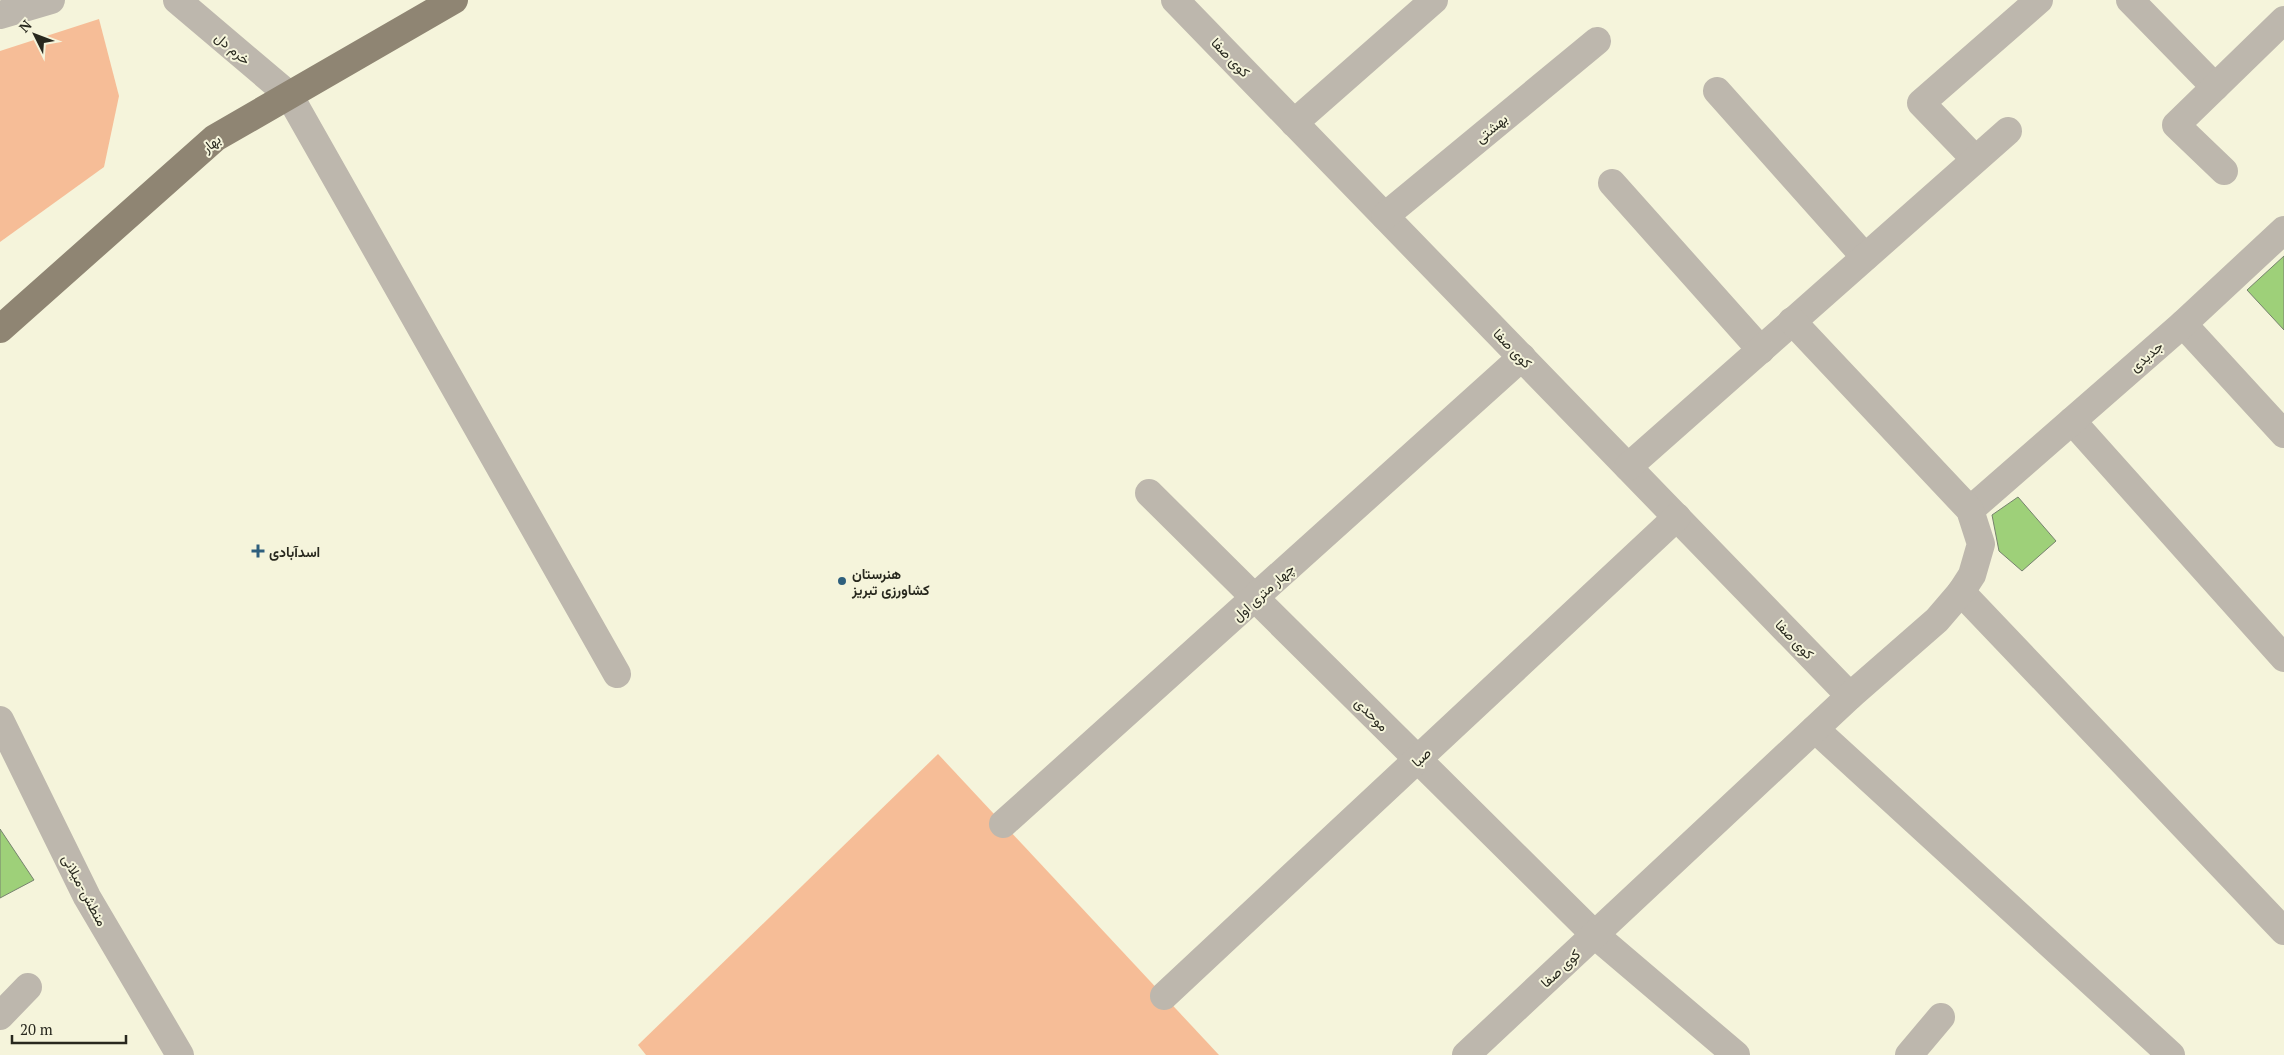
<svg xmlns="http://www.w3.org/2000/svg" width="2284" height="1055" viewBox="0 0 2284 1055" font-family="'PT Serif',Vazirmatn,serif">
  <rect width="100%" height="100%" fill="#f5f4db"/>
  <g fill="#f6bd97">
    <path d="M99,19L119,96L104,167L0,242V51Z"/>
    <path d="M938,754L1219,1055H646L638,1045Z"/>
  </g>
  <g fill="#9ed079" stroke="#76826e">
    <path d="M2284,256V330L2247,290Z"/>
    <path d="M2018,497L2056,541L2022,571L1999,551L1992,515Z"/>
    <path d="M0,829L34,880L0,898Z"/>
  </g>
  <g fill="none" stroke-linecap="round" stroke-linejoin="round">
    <g stroke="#bdb7ad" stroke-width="28">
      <path d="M177,0L289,95L617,674"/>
      <path d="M1175,0L1850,696"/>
      <path d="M2130,0L2215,87"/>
      <path d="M0,15L51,0"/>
      <path d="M1717,91L1865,257"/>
      <path d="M1294,123L1434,0"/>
      <path d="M1975,159L1921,103L2039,0"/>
      <path d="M2224,171L2176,125L2284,20"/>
      <path d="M1612,183L1761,350"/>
      <path d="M1385,216L1597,41"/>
      <path d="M2183,324L2284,434"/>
      <path d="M2072,421L2284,658"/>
      <path d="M1628,467L2008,131"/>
      <path d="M1149,493L1595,935L1736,1055"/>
      <path d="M1970,510L2183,324L2284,230"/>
      <path d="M1961,592L2284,931"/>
      <path d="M0,720L87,897L180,1055"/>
      <path d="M1815,729L2171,1055"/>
      <path d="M1003,824L1522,357"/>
      <path d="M1164,996L1677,517"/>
      <path d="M0,1016L28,987"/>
      <path d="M1466,1055L1850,696L1937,620L1961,592L1972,575L1981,544L1970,510L1792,321"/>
      <path d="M1909,1055L1941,1017"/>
    </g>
    <path stroke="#8f8573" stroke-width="28" d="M0,329L215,138L454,0"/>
  </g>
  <g fill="#2e5f7d" stroke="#f5f4db" stroke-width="2">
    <path d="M255.5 543.5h5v5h5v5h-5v5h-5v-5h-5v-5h5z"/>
    <circle cx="842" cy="581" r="5"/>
  </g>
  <g text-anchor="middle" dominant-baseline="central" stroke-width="4" stroke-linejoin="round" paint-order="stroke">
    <g font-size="14" fill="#28281e" stroke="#f5f4db">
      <text transform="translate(233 48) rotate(40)">خرم دل</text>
      <text transform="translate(1231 57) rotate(46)">کوی صفا</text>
      <text transform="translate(1491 128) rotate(-40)">بهشتی</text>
      <text transform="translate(211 143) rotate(-38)">بهار</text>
      <text transform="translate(1513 348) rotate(46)">کوی صفا</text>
      <text transform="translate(2146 356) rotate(-41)">جدیدی</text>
      <text transform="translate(1263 592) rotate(-42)">چهار متری اول</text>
      <text transform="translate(1795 639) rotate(46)">کوی صفا</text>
      <text transform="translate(1372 714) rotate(45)">موحدی</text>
      <text transform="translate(1421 757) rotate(-43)">صبا</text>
      <text transform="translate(85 890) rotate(62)">منطش-میلانی</text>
      <text transform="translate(1560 968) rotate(-43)">کوی صفا</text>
    </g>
    <g font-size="14" font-weight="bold" fill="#28281e" stroke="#f5f4db" text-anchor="start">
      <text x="269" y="551">اسدآبادی</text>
      <text x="852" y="573">هنرستان<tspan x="852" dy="16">کشاورزی تبریز</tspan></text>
    </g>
  </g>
  <g transform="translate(35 35) rotate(312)" stroke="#f5f4db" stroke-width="4" paint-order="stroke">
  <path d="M0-4L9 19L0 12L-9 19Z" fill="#28281e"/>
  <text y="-8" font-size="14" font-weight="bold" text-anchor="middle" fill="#28281e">N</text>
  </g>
  <path d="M12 1035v8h114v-8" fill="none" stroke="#28281e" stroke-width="2.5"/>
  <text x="20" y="1035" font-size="15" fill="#28281e" stroke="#f5f4db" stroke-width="4" paint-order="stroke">20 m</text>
</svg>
